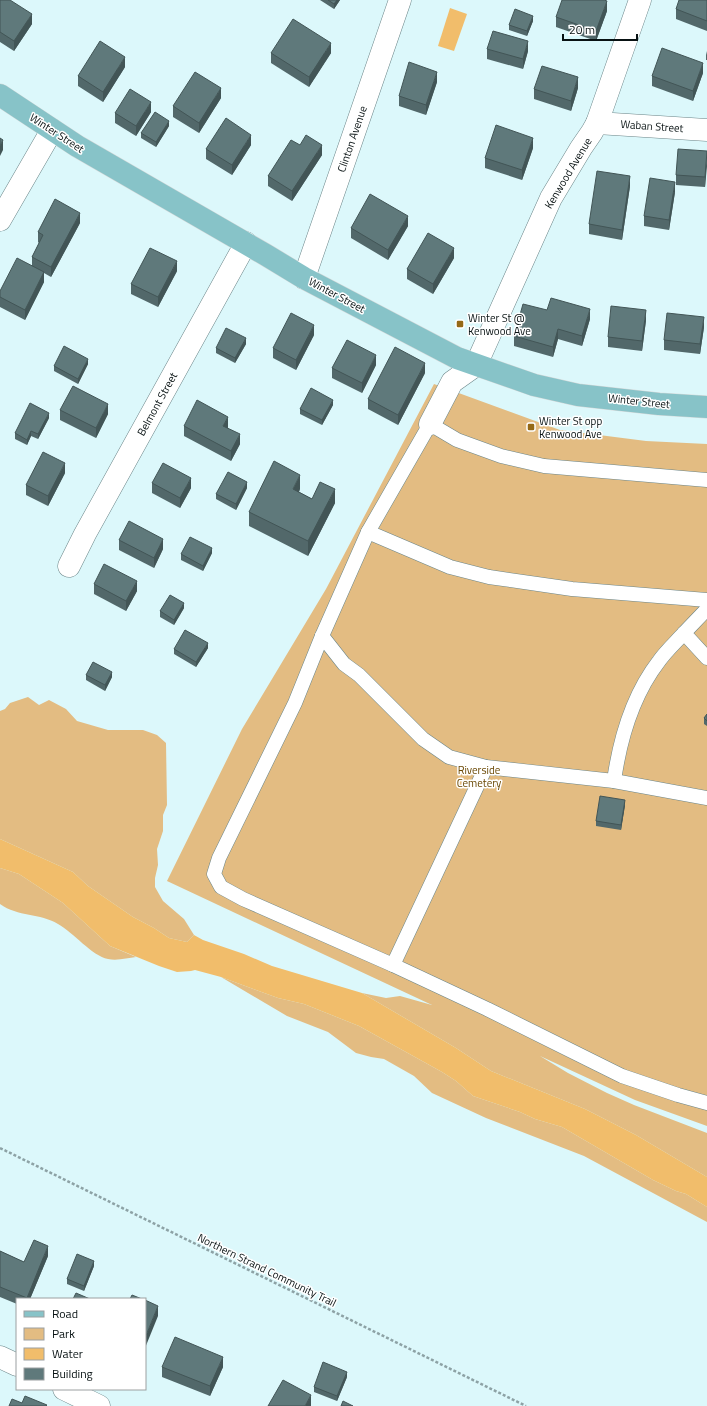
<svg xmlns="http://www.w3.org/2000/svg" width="707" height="1406" viewBox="0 0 707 1406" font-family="'Titillium Web',sans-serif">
  <rect width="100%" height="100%" fill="#dcf8fb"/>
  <g fill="#e3bc82">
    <path d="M434,384L560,430L646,441L707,444V1126L635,1100L540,1056L568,1073L607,1093L634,1105L707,1133V1177L636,1135L585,1109L491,1071L456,1048L362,993L386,998L400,996L432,1005L167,881L242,729L326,589Z"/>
    <path d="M28,697L39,705L49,700L66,709L77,721L108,730H143L157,735L166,743L167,805L163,815V831L157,849L158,865L155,878V887L163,901L184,919L194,935L187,942L169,938L154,928L133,917L88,886L73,872L0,839V711L5,709L10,703Z"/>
    <path d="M0,868L19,874L63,903L110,946L136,957C128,958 117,961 108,959C92,956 73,932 58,924C40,913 18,917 0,904Z"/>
    <path d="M221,977L278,998L304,1004L359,1026L442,1072L456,1081L473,1096L520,1112L535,1119L562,1127L653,1180L676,1191L686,1194L707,1207V1222L584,1156L486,1118L432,1093L414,1076L384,1059L371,1057L356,1053L328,1032L287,1016Z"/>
  </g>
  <g fill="#f1bd6b">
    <path d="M450,8L467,14L454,51L438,46Z"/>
    <path d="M0,839L73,872L88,886L133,917L154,928L169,938L187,942L194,935L203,940L244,954L272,966L362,993L456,1048L491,1071L585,1109L636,1135L707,1177V1207L686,1194L676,1191L653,1180L562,1127L535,1119L520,1112L473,1096L456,1081L442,1072L359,1026L304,1004L278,998L221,977L195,970L191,971L177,972L159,966L110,946L63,903L19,874L0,868Z"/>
  </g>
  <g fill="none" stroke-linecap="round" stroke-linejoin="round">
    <defs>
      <g id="lane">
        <path d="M707,480L544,466L501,456L457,440L430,424L368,532L322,636L295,703L219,858L214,874L221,887L243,899L393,965L487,1009L622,1076L678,1095L707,1103"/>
        <path d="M368,532L450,567L489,577L572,589L707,600"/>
        <path d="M707,609L684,633L707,658"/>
        <path d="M322,636L344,664L359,675L423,739L449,757L486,767L614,781L707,798"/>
        <path d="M614,781C620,738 632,696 659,661C666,651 676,642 684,633"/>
        <path d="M393,965L486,767"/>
      </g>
      <g id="street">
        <path d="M597,123L707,130"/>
        <path d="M0,220L52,130"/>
        <path d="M304,278L400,0"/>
        <path d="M430,424L452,382L476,365L551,198L581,148L592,132L597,123L640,0"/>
        <path d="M69,566L85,534L246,243"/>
        <path d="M0,1357L17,1365"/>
        <path d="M64,1389L99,1406"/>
      </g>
      <path id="primary" d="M0,95L77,146L266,255L304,278L457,358L534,385L578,395L659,404L707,407"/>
    </defs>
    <use href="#lane" stroke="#6b8588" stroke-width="15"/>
    <use href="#street" stroke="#6b8588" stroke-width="23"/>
    <use href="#primary" stroke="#d7d9d9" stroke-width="23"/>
    <path stroke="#8da2a5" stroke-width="2.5" stroke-dasharray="3 2" stroke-linecap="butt" d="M0,1148L526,1406"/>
    <use href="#lane" stroke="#fff" stroke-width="14"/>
    <use href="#street" stroke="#fff" stroke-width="22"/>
    <use href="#primary" stroke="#87c3c8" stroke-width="22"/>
  </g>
  <g fill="#52686a">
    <path d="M0,0L32,24L14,51L0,42Z"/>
    <path d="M320,0H340L334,9Z"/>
    <path d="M707,0V31L676,19V9Z"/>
    <path d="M607,11L596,41L556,27V17Z"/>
    <path d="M533,21L527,36L509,30V25Z"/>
    <path d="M487,49L528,51L523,69L487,59Z"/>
    <path d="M707,51V60H706V55Z"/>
    <path d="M271,53H331L309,87L271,63Z"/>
    <path d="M125,67L103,102L78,86V76Z"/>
    <path d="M703,73L693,101L652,86V76Z"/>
    <path d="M437,82L426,115L399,106V96Z"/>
    <path d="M578,88L571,111L534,99V89Z"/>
    <path d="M221,98L199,133L173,117V106Z"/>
    <path d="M151,112L136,136L115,123V113Z"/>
    <path d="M169,126L156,147L141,138V133Z"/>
    <path d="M251,145L232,175L206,159V149Z"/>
    <path d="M300,145L322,155L292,201L268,186V176Z"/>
    <path d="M533,148L522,180L485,168V158Z"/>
    <path d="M707,151L705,187L676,185V175Z"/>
    <path d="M630,186L622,240L589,234V224Z"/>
    <path d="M675,192L669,230L644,226V216Z"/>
    <path d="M80,223L51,277L44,273V282L25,320L0,307V291L32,266V257L39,243L38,242V232Z"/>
    <path d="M408,226L388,260L351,238V228Z"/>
    <path d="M454,258L433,294L407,279V269Z"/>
    <path d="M177,271L158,307L131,294V284Z"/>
    <path d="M547,310L590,319L582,346L558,339L553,357L514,346V336Z"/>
    <path d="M646,320L642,351L608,347V337Z"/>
    <path d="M704,327L700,354L664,350V340Z"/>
    <path d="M314,335L296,370L273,358V348Z"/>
    <path d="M246,344L235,363L216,353V348Z"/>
    <path d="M88,364L78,384L54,371V366Z"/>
    <path d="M376,365L362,393L332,378V368Z"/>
    <path d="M425,373L398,425L368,409V399Z"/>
    <path d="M333,405L322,425L300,414V409Z"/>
    <path d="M60,410L108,414L96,438L60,420Z"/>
    <path d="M49,418L38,439L31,436L27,445L15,439V433Z"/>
    <path d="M184,426L228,427V428L240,444L231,461L184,436Z"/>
    <path d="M65,473L48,506L26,495V485Z"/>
    <path d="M152,483L191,488L180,508L152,493Z"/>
    <path d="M247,488L236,510L216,499V494Z"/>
    <path d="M300,489L299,492L312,499L335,503L308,556L249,526V512Z"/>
    <path d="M119,540L163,549L154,568L119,550Z"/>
    <path d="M212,553L203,571L181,560V554Z"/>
    <path d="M94,584L137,591L126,611L94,594Z"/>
    <path d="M184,608L174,625L160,617V611Z"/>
    <path d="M208,648L196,667L174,654V649Z"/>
    <path d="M86,675L112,677L105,691L86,680Z"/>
    <path d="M707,714V726L704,724V718Z"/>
    <path d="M625,805L621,830L596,826V821Z"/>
    <path d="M0,1251L24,1262L48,1256L30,1299H17V1304L0,1297Z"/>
    <path d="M94,1266L84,1291L67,1284V1279Z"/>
    <path d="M162,1367H223L210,1396L162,1377Z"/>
    <path d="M347,1377L337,1401L314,1392V1387Z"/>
  </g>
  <g fill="#425556">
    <path d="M337,0H340L334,9V4Z"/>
    <path d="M607,1V11L596,41V31Z"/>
    <path d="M32,14V24L14,51V41Z"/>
    <path d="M533,16V21L527,36V31Z"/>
    <path d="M528,41V51L523,69V59Z"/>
    <path d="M331,43V53L309,87V77Z"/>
    <path d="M125,57V67L103,102V92Z"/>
    <path d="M703,63V73L693,101V91Z"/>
    <path d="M437,72V82L426,115V105Z"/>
    <path d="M578,77V88L571,111V101Z"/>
    <path d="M221,88V98L199,133V123Z"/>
    <path d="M151,102V112L136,136V126Z"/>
    <path d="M169,121V126L156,147V142Z"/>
    <path d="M251,135V145L232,175V165Z"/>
    <path d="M533,138V148L522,180V170Z"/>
    <path d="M3,140V150L0,156V146Z"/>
    <path d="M322,145V155L292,201V191Z"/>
    <path d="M707,156V166L705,187V177Z"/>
    <path d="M630,176V186L622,240V230Z"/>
    <path d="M675,182V192L669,230V220Z"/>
    <path d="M80,213V223L51,277V267Z"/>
    <path d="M408,216V226L388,260V250Z"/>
    <path d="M454,248V258L433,294V284Z"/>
    <path d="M177,261V271L158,307V297Z"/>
    <path d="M44,272V282L25,320V310Z"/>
    <path d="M590,309V319L582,346V336Z"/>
    <path d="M646,310V320L642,351V341Z"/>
    <path d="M704,317V327L700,354V344Z"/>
    <path d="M314,325V335L296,370V360Z"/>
    <path d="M558,329V339L553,357V347Z"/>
    <path d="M246,338V344L235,363V358Z"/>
    <path d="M376,355V365L362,393V383Z"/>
    <path d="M88,359V364L78,384V379Z"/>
    <path d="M425,363V373L398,425V415Z"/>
    <path d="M333,400V405L322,425V420Z"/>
    <path d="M108,404V414L96,438V428Z"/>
    <path d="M49,413V418L38,439V434Z"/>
    <path d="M228,417V427L223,436V426Z"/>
    <path d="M31,431V436L27,445V440Z"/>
    <path d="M240,434V444L231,461V451Z"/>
    <path d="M65,463V473L48,506V496Z"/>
    <path d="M300,475V489L293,504V489Z"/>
    <path d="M191,478V488L180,508V498Z"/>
    <path d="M247,482V488L236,510V504Z"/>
    <path d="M335,489V503L308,556V541Z"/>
    <path d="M163,539V549L154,568V558Z"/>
    <path d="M212,548V553L203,571V566Z"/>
    <path d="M137,581V591L126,611V601Z"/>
    <path d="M184,603V608L174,625V620Z"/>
    <path d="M208,643V648L196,667V662Z"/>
    <path d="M112,672V677L105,691V685Z"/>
    <path d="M625,800V805L621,830V825Z"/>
    <path d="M48,1246V1256L30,1299H27Z"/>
    <path d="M94,1261V1266L84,1291V1286Z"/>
    <path d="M158,1306V1316L145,1348V1338Z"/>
    <path d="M223,1357V1367L210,1396V1386Z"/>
    <path d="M347,1372V1377L337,1401V1396Z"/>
    <path d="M311,1395V1406H305Z"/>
  </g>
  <g fill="#5f797b" stroke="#425556">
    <path d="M0,0H10L32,14L14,41L0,32Z"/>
    <path d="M328,0H337L334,4Z"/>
    <path d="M562,0H604L607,1L596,31L556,17Z"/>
    <path d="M679,0H707V21L676,9Z"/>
    <path d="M515,9L533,16L527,31L509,25Z"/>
    <path d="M293,19L331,43L309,77L271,53Z"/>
    <path d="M493,31L528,41L523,59L487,49Z"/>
    <path d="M100,41L125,57L103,92L78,76Z"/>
    <path d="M662,48L703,63L693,91L652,76Z"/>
    <path d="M409,62L437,72L426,105L399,96Z"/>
    <path d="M542,66L578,77L571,101L534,89Z"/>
    <path d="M195,72L221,88L199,123L173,106Z"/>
    <path d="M130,89L151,102L136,126L115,113Z"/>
    <path d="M155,112L169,121L156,142L141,133Z"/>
    <path d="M226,118L251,135L232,165L206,149Z"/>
    <path d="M496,125L533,138L522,170L485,158Z"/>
    <path d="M306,135L322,145L292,191L268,176L291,140L300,145Z"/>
    <path d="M0,138L3,140L0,146Z"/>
    <path d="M678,149L707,151L705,177L676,175Z"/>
    <path d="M597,171L630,176L622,230L589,224Z"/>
    <path d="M650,178L675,182L669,220L644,216Z"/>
    <path d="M370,194L408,216L388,250L351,228Z"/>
    <path d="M55,199L80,213L51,267L32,257L43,235L38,232Z"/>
    <path d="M428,233L454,248L433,284L407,269Z"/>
    <path d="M150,248L177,261L158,297L131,284Z"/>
    <path d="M17,258L44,272L25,310L0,297V291Z"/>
    <path d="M551,298L590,309L582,336L558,329L553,347L514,336L523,304L547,310Z"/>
    <path d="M611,306L646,310L642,341L608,337Z"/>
    <path d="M291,313L314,325L296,360L273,348Z"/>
    <path d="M667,313L704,317L700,344L664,340Z"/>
    <path d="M226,328L246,338L235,358L216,348Z"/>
    <path d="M347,340L376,355L362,383L332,368Z"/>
    <path d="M64,346L88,359L78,379L54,366Z"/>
    <path d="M395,347L425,363L398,415L368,399Z"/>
    <path d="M73,386L108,404L96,428L60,410Z"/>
    <path d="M311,388L333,400L322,420L300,409Z"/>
    <path d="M197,400L228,417L223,426L240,434L231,451L184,426Z"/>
    <path d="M30,403L49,413L38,434L31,431L27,440L15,433Z"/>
    <path d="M43,452L65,463L48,496L26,485Z"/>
    <path d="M274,461L300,475L293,489L312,499L320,482L335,489L308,541L249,512Z"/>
    <path d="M163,463L191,478L180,498L152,483Z"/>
    <path d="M228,472L247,482L236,504L216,494Z"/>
    <path d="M129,521L163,539L154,558L119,540Z"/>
    <path d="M190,537L212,548L203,566L181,554Z"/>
    <path d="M104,564L137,581L126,601L94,584Z"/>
    <path d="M170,595L184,603L174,620L160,611Z"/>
    <path d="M185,630L208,643L196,662L174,649Z"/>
    <path d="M93,662L112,672L105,685L86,675Z"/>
    <path d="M707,714V721L704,718Z"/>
    <path d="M600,796L625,800L621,825L596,821Z"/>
    <path d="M34,1240L48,1246L27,1298L0,1287V1251L24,1262Z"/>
    <path d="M77,1254L94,1261L84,1286L67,1279Z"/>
    <path d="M76,1293L90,1299H73Z"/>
    <path d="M132,1295L142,1299H130Z"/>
    <path d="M145,1300L158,1306L145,1338Z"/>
    <path d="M175,1337L223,1357L210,1386L162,1367Z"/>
    <path d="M323,1362L347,1372L337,1396L314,1387Z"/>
    <path d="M283,1380L311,1395L305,1406H268Z"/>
    <path d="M25,1396L47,1405L46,1406H9L12,1399L22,1403Z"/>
    <path d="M343,1401L353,1406H341Z"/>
  </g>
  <g fill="#956916" stroke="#fff" stroke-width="1.5">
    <rect x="456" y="320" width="8" height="8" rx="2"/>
    <rect x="527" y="423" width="8" height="8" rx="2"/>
  </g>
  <g text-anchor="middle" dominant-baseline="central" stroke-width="3" stroke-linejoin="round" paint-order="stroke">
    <g font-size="11" fill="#081213" stroke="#fff">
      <text transform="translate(652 126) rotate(4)">Waban Street</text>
      <text transform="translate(57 133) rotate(33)">Winter Street</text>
      <text transform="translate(352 139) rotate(-71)">Clinton Avenue</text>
      <text transform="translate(568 173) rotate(-59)">Kenwood Avenue</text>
      <text transform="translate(337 295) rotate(28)">Winter Street</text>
      <text transform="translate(639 401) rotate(6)">Winter Street</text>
      <text transform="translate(157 404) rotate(-61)">Belmont Street</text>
      <text transform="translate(267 1270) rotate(26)">Northern Strand Community Trail</text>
    </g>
    <g font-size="11" fill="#081213" stroke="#fff" text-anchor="start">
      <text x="468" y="318">Winter St @<tspan x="468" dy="13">Kenwood Ave</tspan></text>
      <text x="539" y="421">Winter St opp<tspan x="539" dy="13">Kenwood Ave</tspan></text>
    </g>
    <g font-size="11" fill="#684600" stroke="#fff">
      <text x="479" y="770">Riverside<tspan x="479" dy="13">Cemetery</tspan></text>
    </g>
  </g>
  <rect x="16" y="1298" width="130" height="92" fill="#ffffff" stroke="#9ca0a1"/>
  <rect x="24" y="1311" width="20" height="6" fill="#87c3c8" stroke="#9ca0a1"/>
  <text x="52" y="1318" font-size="12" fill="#081213">Road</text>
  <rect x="24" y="1328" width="20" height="12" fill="#e3bc82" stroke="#9ca0a1"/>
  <text x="52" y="1338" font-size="12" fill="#081213">Park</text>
  <rect x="24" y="1348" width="20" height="12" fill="#f1bd6b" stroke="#9ca0a1"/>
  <text x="52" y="1358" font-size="12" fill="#081213">Water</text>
  <rect x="24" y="1368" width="20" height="12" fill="#5f797b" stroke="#9ca0a1"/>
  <text x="52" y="1378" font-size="12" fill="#081213">Building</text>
  <path d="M563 34v6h74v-6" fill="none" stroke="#081213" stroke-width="2"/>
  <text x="569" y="34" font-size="12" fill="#081213" stroke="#ffffff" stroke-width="3" paint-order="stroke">20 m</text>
</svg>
